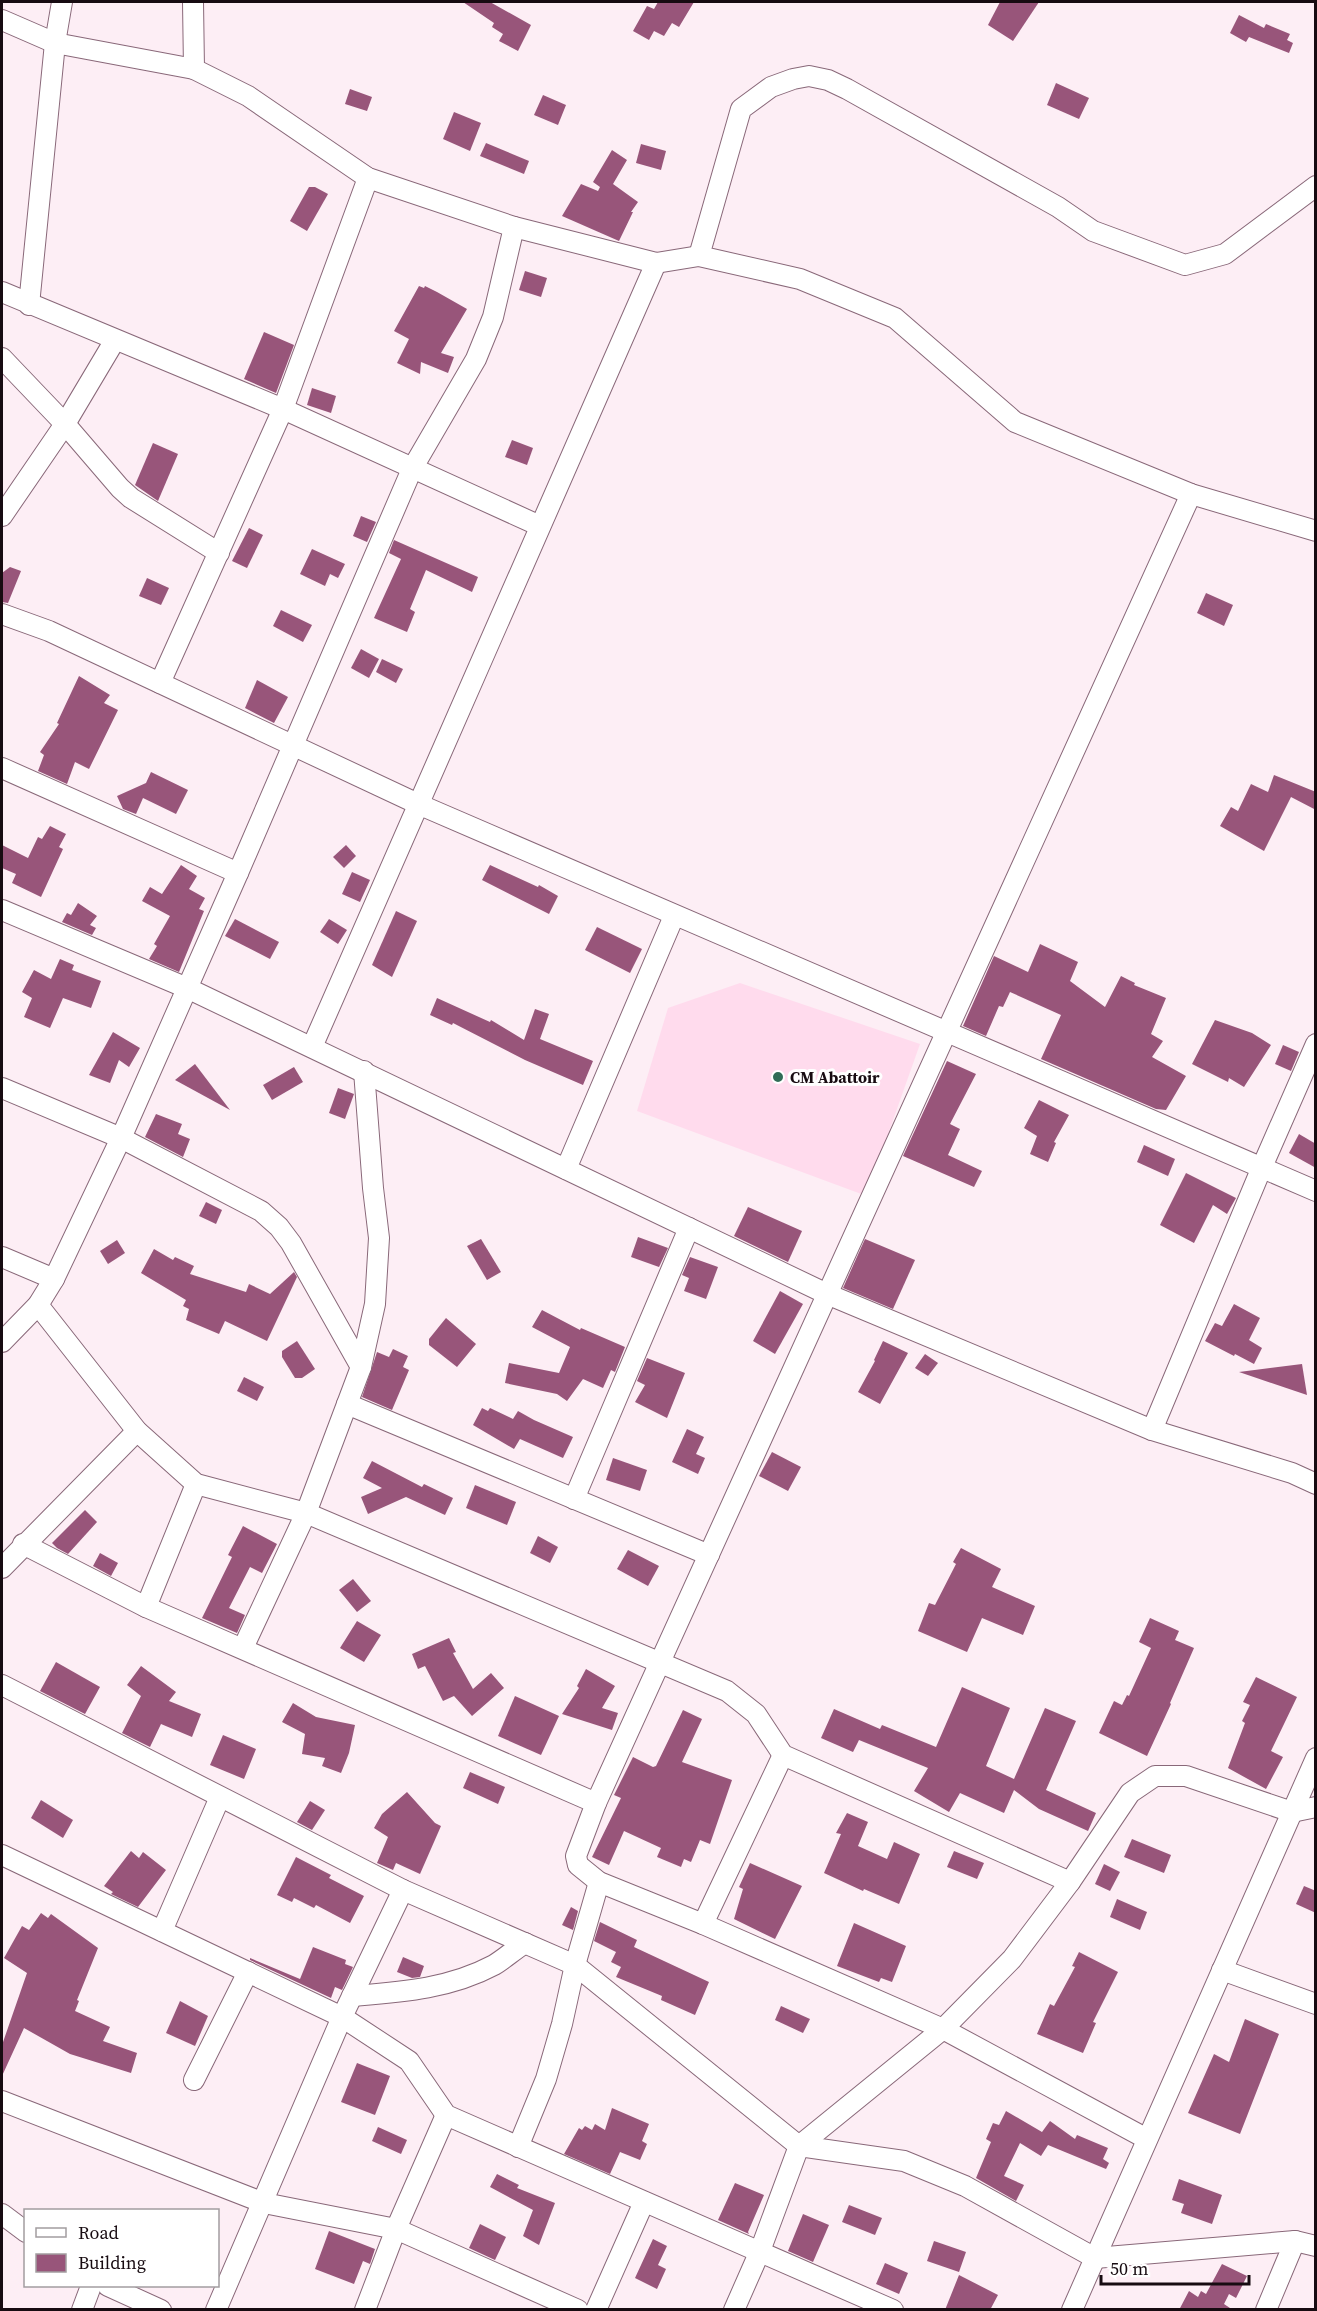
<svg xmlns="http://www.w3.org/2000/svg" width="1317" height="2311" viewBox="0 0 1317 2311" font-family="'Source Serif 4',serif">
  <rect width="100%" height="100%" fill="#fdeef5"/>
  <path fill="#ffdbed" d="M740,983L920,1044L881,1154L864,1195L637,1111L668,1008Z"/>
  <g fill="#98557a">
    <path d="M463,2H490L531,25L518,51L499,41L503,34L492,27L494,23Z"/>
    <path d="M658,2H694L679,27L672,23L664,36L654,31L649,40L633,31L647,6L654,9Z"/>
    <path d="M1000,2H1039L1013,41L988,25Z"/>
    <path d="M1239,15L1264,28L1266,24L1290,34L1287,40L1293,43L1289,53L1249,37L1246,42L1230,33Z"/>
    <path d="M1056,83L1089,98L1079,119L1047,105Z"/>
    <path d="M350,89L372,97L367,111L345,104Z"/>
    <path d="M543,95L566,105L558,125L534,115Z"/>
    <path d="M454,112L481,123L470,151L443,139Z"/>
    <path d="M486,143L529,161L524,174L480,156Z"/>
    <path d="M641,144L666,151L661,170L636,163Z"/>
    <path d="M612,150L627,160L613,184L638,202L631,212H633L619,241L562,216L581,184L598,191L600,187L593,182Z"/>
    <path d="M309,187H315L328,194L307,231L290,221Z"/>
    <path d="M525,271L547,278L541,297L519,290Z"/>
    <path d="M419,286L424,288L425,286L437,292L467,309L441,353L454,357L448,373L421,362L420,374L397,363L409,339L394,331Z"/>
    <path d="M264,332L294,345L276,393L244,379Z"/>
    <path d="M312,388L336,396L331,413L307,405Z"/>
    <path d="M512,440L533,448L527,465L505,457Z"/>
    <path d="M153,443L178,454L158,501L135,485Z"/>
    <path d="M361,516L376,522L367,542L353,536Z"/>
    <path d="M249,528L263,535L247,568L232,561Z"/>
    <path d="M394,540L478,577L472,592L426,570L410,609L415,612L407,632L374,618L401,559L389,553Z"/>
    <path d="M312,549L345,564L338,578L330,574L325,586L300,574Z"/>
    <path d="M10,567L21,571L8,603L2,602V573Z"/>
    <path d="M147,578L169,588L161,605L139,596Z"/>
    <path d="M1206,593L1233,605L1224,626L1197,613Z"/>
    <path d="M281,610L312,625L303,642L273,626Z"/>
    <path d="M361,649L379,659L369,678L351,668Z"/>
    <path d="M382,659L403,669L396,683L376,672Z"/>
    <path d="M79,676L110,695L104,703L118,710L89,769L75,762L67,784L38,771L44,755L40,752L59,724L57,723Z"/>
    <path d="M257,680L288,697L274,723L245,708Z"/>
    <path d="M151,772L188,790L176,814L143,798L136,814L123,809L117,796L146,783Z"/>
    <path d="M1274,775L1316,792V810L1291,797L1264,851L1220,826L1231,807L1238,811L1251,784L1268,792Z"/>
    <path d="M50,826L66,834L59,847L63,849L41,897L12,883L16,874L2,868V845L28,858L38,837L42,839Z"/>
    <path d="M346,845L356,856L344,868L333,857Z"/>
    <path d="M181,865L197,876L189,889L205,898L199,909L204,911L179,972L149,959L157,946L154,944L170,916L142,901L150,887L162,894Z"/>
    <path d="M490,865L538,887L539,885L558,896L549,914L482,880Z"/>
    <path d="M352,872L370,880L360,902L342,894Z"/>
    <path d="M78,903L97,916L90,925L96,928L92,935L62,922L67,913L71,915Z"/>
    <path d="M396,911L417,921L392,977L372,965Z"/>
    <path d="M235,919L279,942L270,959L225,936Z"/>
    <path d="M329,919L347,930L338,944L320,932Z"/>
    <path d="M597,927L642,949L630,973L585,950Z"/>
    <path d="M1040,944L1078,962L1070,981L1105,1007L1121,976L1135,983L1134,985L1166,998L1151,1034L1163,1041L1152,1057L1186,1076L1166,1110L1156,1109L1041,1059L1061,1015L1010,992L1003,1007L999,1006L986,1036L963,1026L994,956L1028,972Z"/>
    <path d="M60,959L74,965L72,970L101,981L91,1008L63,998L50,1028L24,1017L32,998L22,992L34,970L51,979Z"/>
    <path d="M437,998L490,1022L491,1020L524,1040L535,1009L549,1014L540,1039L593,1061L583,1085L525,1060L453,1023L452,1025L430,1015Z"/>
    <path d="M1215,1020L1252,1033L1271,1045L1244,1087L1229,1078L1228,1082L1192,1064Z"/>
    <path d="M113,1032L140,1048L129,1067L119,1060L110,1083L89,1075Z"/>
    <path d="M1283,1045L1299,1052L1291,1071L1275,1064Z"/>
    <path d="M947,1061L976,1074L950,1124L960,1129L948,1155L982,1171L974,1187L903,1156Z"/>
    <path d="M195,1064L230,1110L175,1080Z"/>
    <path d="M294,1067L303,1082L272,1100L263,1085Z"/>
    <path d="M338,1088L354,1094L345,1119L329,1113Z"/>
    <path d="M1039,1100L1069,1115L1054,1142L1056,1143L1048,1162L1030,1154L1037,1136L1024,1128Z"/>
    <path d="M156,1114L182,1124L178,1134L190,1139L183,1157L145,1137Z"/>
    <path d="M1299,1134L1316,1144V1168L1289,1153Z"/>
    <path d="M1144,1145L1175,1159L1168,1176L1137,1162Z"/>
    <path d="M1186,1173L1236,1198L1227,1214L1213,1205L1194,1243L1160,1225Z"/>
    <path d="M206,1202L222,1210L216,1224L199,1216Z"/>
    <path d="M748,1207L802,1231L788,1262L734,1236Z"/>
    <path d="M638,1237L668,1248L659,1267L631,1257Z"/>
    <path d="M481,1239L501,1272L487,1280L467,1246Z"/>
    <path d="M865,1239L915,1260L893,1309L843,1288Z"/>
    <path d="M117,1240L125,1253L108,1264L100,1251Z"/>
    <path d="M154,1249L173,1260L175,1257L194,1266L190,1274L246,1292L249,1284L270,1294L294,1272L297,1277L267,1341L225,1321L219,1334L186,1320L189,1309L183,1306L186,1300L141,1273Z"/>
    <path d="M690,1257L718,1267L706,1299L684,1291L689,1278L682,1275Z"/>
    <path d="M780,1291L803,1304L775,1354L753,1341Z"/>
    <path d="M1234,1304L1260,1318L1249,1340L1262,1348L1254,1364L1235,1354L1234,1356L1205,1341L1215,1323L1222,1326Z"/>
    <path d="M542,1310L580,1330L581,1328L625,1347L615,1372L611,1370L603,1388L583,1379L567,1401L557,1394L505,1383L509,1363L559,1373L570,1347L532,1327Z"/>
    <path d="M446,1318L476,1344L457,1367L429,1345V1339Z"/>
    <path d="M297,1341L315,1369L302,1378H295L282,1357V1351Z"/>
    <path d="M883,1341L908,1353L880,1404L858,1392L875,1361L874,1360Z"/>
    <path d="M393,1349L408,1356L403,1367L409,1370L392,1410L362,1397L377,1352L389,1357Z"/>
    <path d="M925,1354L938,1363L928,1376L915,1368Z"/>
    <path d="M647,1358L685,1373L667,1418L635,1402L645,1385L637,1381Z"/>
    <path d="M1302,1364L1307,1395L1239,1372Z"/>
    <path d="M244,1377L264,1387L257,1401L237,1391Z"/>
    <path d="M482,1408L488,1411L490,1408L513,1419L518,1411L534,1420L573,1437L563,1458L520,1439L514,1449L473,1425Z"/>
    <path d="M687,1429L704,1437L696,1454L705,1458L698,1474L672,1462Z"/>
    <path d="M772,1452L801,1467L788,1491L759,1476Z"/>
    <path d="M613,1458L647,1470L640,1491L606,1480Z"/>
    <path d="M372,1461L422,1487L424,1484L453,1498L445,1515L406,1497L368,1514L361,1497L382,1488L363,1478Z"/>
    <path d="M475,1485L516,1502L507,1525L466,1508Z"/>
    <path d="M85,1510L97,1522L68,1554L57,1548L52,1543Z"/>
    <path d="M243,1526L277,1544L262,1573L250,1567L229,1608L245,1615L237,1633L202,1618L232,1557L228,1555Z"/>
    <path d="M538,1536L558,1547L550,1563L530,1553Z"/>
    <path d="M961,1548L1001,1569L992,1587L1035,1606L1023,1635L982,1618L967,1652L918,1631L929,1603L935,1605L956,1564L953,1562Z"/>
    <path d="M628,1550L659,1566L648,1586L617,1569Z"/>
    <path d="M100,1553L118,1563L111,1576L93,1566Z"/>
    <path d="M353,1579L371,1601L357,1612L339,1590Z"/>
    <path d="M1150,1618L1179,1631L1175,1640L1194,1648L1170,1703L1171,1704L1147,1756L1099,1733L1114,1701L1122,1705L1127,1695L1129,1696L1151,1648L1139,1642Z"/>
    <path d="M357,1621L381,1635L364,1662L340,1648Z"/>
    <path d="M449,1638L456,1652L453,1653L473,1689L491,1673L504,1688L472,1716L454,1696L443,1701L425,1666L418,1669L412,1654Z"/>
    <path d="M56,1662L100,1687L85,1714L40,1691Z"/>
    <path d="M141,1666L176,1692L169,1701L201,1714L192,1737L161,1724L150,1747L122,1733L141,1696L127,1685Z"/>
    <path d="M586,1669L615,1686L602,1708L618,1713L612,1730L562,1714L579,1688L577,1686Z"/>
    <path d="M1256,1677L1297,1697L1271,1751L1283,1757L1266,1789L1228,1768L1245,1723L1242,1721L1250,1705L1243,1702Z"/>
    <path d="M962,1687L1010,1708L986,1766L1014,1779L1045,1708L1076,1721L1046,1790L1096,1813L1088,1831L1039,1809L1014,1790L1004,1813L960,1793L949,1812L914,1791L928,1768L859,1740L853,1752L821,1738L834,1709L880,1729L882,1725L936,1747Z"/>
    <path d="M515,1696L559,1716L541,1755L498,1736Z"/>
    <path d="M293,1703L316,1717L355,1725L349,1753L341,1773L322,1766L325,1758L302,1754L305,1734L282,1722Z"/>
    <path d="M683,1710L702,1719L682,1762L732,1780L710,1844L700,1840L691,1862L684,1859L681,1867L657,1857L661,1848L624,1831L609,1865L592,1857L621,1798L614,1795L633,1757L653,1767L656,1766Z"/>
    <path d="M223,1735L256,1749L244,1779L210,1765Z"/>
    <path d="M470,1772L505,1787L498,1804L463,1788Z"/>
    <path d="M407,1792L435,1823L441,1826L420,1874L396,1863L393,1870L377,1863L388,1837L374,1828L382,1814Z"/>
    <path d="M41,1800L73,1820L63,1838L31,1818Z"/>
    <path d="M310,1801L325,1810L312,1830L297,1822Z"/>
    <path d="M847,1813L868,1822L858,1846L887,1859L894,1842L920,1854L899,1904L864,1889L863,1891L824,1873L841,1834L836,1833Z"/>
    <path d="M1132,1839L1171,1855L1164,1873L1124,1857Z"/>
    <path d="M131,1851L139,1858L143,1852L166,1870L138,1907L111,1894L113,1892L104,1886Z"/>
    <path d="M954,1851L984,1863L977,1879L947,1867Z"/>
    <path d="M296,1857L331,1875L329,1878L364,1896L350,1923L316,1905L314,1908L294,1898L292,1902L277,1895Z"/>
    <path d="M750,1863L802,1886L775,1939L734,1919L743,1889L739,1887Z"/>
    <path d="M1104,1864L1120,1872L1110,1891L1095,1884Z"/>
    <path d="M1304,1886L1316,1891V1913L1296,1904Z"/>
    <path d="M1117,1899L1147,1912L1140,1930L1110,1917Z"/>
    <path d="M571,1907L578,1911L573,1930L562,1925Z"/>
    <path d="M41,1913L48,1918L51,1914L98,1948L77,2000L79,2001L75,2011L110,2027L103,2041L137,2053L131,2073L70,2054L24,2028L2,2076V2045L27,1973L4,1958L22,1926L29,1930Z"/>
    <path d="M600,1922L637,1940L634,1947L709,1982L695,2015L661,2000L662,1996L616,1977L621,1967L611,1962L616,1952L594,1941Z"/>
    <path d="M854,1923L906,1946L892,1982L881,1978L879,1982L837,1966Z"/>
    <path d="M313,1947L346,1960L345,1964L353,1967L342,1990L335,1987L331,1998L250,1960V1958L300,1979Z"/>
    <path d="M1079,1952L1118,1972L1093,2022L1096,2023L1083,2053L1037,2034L1050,2004L1054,2006L1075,1967L1072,1966Z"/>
    <path d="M403,1957L424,1966L420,1977L412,1978L397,1972Z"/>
    <path d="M180,2001L208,2016L195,2046L166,2033Z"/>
    <path d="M781,2006L810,2019L803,2033L775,2020Z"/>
    <path d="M1245,2019L1279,2034L1240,2134L1188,2113L1214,2054L1229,2062Z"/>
    <path d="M357,2063L390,2076L375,2115L341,2102Z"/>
    <path d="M612,2108L649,2124L642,2141L647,2144L640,2160L620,2152L610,2174L564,2154L579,2128L582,2130L585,2126L592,2130L595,2124L605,2130Z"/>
    <path d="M1006,2111L1042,2132L1050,2121L1075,2139L1077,2135L1108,2148L1103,2159L1109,2163L1106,2169L1048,2145L1041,2156L1020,2143L1004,2176L1024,2185L1016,2201L976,2178L991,2142L986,2139L993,2123L999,2125Z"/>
    <path d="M378,2127L407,2140L401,2154L372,2141Z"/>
    <path d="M497,2174L519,2185L517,2188L555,2203L539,2245L523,2236L533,2210L490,2187Z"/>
    <path d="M1179,2179L1222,2195L1212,2224L1181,2213L1184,2204L1172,2200Z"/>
    <path d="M735,2183L764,2195L748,2232L749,2234L718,2220Z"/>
    <path d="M849,2205L882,2218L875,2235L842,2222Z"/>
    <path d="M803,2214L829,2225L813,2262L788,2251Z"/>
    <path d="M480,2224L506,2237L495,2260L469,2248Z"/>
    <path d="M329,2231L375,2249L370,2264L363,2261L354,2284L315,2269Z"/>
    <path d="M653,2239L667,2246L658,2265L666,2269L657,2289L635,2278Z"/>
    <path d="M934,2241L966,2252L959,2272L927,2261Z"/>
    <path d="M885,2263L908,2273L899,2294L876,2284Z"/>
    <path d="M1222,2264L1247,2276L1236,2298L1229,2294L1224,2304L1233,2310H1179L1189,2291L1198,2297L1201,2291L1206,2294Z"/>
    <path d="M959,2275L998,2295L990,2310H945Z"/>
  </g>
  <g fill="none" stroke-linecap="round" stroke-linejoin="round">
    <defs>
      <g id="minor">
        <path d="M193,2L194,69L248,96L368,178L514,227L656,263L699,256"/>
        <path d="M2,20L55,43L194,69"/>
        <path d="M1316,186L1225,254L1185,265L1093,231L1058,207L847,89L828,80L809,76L793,79L771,87L741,109L699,256L800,279L895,318L1015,422L1191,494L1316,531"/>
        <path d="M2,292L283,409L540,526"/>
        <path d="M29,305L55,43L62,2"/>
        <path d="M2,358L65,424L120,488L131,498L219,553"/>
        <path d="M2,516L65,424L115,340"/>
        <path d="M2,614L49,631L418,804L1316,1191"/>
        <path d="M160,683L283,409L368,178"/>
        <path d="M2,768L238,873"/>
        <path d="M2,910L187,988L827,1294L1152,1430L1292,1473L1316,1484"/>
        <path d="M312,1047L656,263"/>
        <path d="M2,1088L121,1138L261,1211L279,1227L291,1243L361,1367"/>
        <path d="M566,1169L674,916"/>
        <path d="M2,1257L54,1279"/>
        <path d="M38,1305L137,1431L196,1484L306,1513L727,1691L756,1714L783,1755L1070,1882"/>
        <path d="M2,1342L38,1305L54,1279L121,1138L238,873L412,469L476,359L493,317L514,227"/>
        <path d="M347,1404L709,1555"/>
        <path d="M1152,1430L1262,1167L1316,1044"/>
        <path d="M574,1499L689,1228"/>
        <path d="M23,1544L146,1607L596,1803L576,1856L578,1865L599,1882L703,1924L943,2029L1147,2139"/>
        <path d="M2,1568L137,1431"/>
        <path d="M146,1607L196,1484"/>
        <path d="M243,1648L306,1513L361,1367L375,1304L379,1238L373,1188L364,1071"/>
        <path d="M2,1685L403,1890L575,1965L799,2146L904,2161L965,2186L1095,2258L1295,2241L1316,2246"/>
        <path d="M596,1803L1191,494"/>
        <path d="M2,1855L342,2017L409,2061L446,2115L893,2310"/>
        <path d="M703,1924L783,1755"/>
        <path d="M162,1931L220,1797"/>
        <path d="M1222,1970L1316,2004"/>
        <path d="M352,1996C401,1992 449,1989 494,1965C504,1959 514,1950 525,1943"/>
        <path d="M194,2080L248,1972"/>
        <path d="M2,2101L264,2203L396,2229L578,2310"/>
        <path d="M518,2147L546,2079L562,2024L575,1965L599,1882"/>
        <path d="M2,2214L26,2232"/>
        <path d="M108,2286L161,2310"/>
        <path d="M82,2310L91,2286"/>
        <path d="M216,2310L342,2017L403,1890"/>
        <path d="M365,2310L396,2229L446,2115"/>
        <path d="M596,2310L644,2202"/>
        <path d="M734,2310L760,2251L799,2146L943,2029L1012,1959L1070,1882L1130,1793L1155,1776H1186L1292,1812L1316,1807"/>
        <path d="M1072,2310L1316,1758"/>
        <path d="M1266,2310L1295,2241"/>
      </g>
    </defs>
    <use href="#minor" stroke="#896879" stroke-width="22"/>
    <use href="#minor" stroke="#fff" stroke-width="20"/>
  </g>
  <circle fill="#316c57" stroke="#fff" stroke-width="2" cx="778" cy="1077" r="6"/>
  <g text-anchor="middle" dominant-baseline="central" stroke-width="6" stroke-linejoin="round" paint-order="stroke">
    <g font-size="16" font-weight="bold" fill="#170b11" stroke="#fff" text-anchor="start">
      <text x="790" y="1077">CM Abattoir</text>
    </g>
  </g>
  <rect width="1317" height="2311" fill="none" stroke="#170b11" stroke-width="6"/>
  <rect x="24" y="2209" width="195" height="78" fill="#ffffff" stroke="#a29da0" stroke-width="1.5"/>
  <rect x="36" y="2228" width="30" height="9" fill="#ffffff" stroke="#a29da0" stroke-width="1.5"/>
  <text x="78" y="2239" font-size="18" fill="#170b11">Road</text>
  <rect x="36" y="2254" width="30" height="18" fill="#98557a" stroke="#a29da0" stroke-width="1.5"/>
  <text x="78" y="2269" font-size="18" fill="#170b11">Building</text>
  <path d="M1101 2275v9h148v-9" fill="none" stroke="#170b11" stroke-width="3"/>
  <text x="1110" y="2275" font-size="18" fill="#170b11" stroke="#ffffff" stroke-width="4.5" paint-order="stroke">50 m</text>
</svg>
